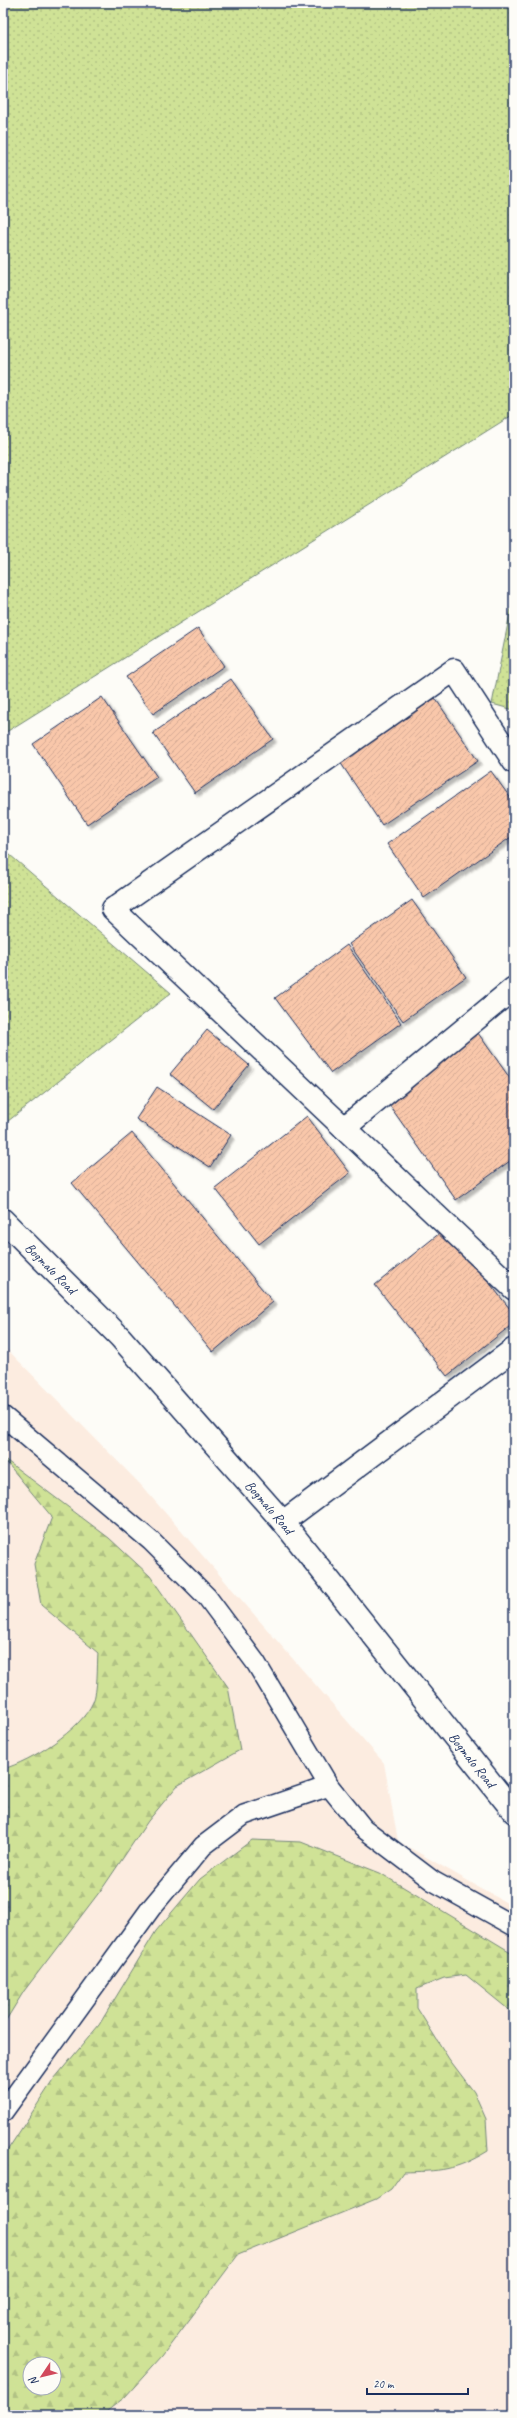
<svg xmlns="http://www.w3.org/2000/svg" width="517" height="2418" viewBox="0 0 517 2418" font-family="Caveat,sans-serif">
  <defs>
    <pattern id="grass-dots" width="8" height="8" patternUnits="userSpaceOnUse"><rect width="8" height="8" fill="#cfe296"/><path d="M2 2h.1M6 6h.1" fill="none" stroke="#b1c284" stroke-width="1.8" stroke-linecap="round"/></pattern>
    <pattern id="forest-firs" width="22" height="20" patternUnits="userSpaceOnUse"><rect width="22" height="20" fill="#cfe296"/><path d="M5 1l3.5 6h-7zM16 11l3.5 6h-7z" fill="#b1c284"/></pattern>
    <pattern id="building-hatch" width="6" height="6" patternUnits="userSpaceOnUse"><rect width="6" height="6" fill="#f9c7aa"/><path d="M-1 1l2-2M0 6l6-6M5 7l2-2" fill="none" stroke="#d5ab95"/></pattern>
    <filter id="shadow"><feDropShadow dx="3.5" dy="3.5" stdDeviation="1" flood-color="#0004"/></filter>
  </defs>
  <rect width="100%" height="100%" fill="#fdfcf7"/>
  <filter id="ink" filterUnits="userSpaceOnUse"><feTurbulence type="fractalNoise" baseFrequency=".025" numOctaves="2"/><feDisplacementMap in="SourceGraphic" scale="8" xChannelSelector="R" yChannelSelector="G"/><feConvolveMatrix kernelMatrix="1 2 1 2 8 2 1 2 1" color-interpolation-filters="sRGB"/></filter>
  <g filter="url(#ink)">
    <path fill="#fcece0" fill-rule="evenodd" d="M3,1345L140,1484L384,1763L398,1841L514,1907V2415H3ZM30,2364H54V2388H30Z"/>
    <g fill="url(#grass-dots)" stroke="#75887a">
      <path d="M3,3H514V414L3,734Z"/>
      <path d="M514,593V710L492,704Z"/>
      <path d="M3,849L171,993L3,1125Z"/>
    </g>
    <g fill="url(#forest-firs)" stroke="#75887a" fill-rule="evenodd">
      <path d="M3,1458L109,1538L150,1576L228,1687L240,1750L177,1786L148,1821L104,1886L24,1991L3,2025V1769C31,1761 81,1730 93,1702C98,1691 97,1665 98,1653L41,1605L34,1564L52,1517Z"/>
      <path d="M252,1840L301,1842L380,1873L514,1954V2014L466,1975L444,1978L417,1989V2008L449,2059L474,2092L486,2119L488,2151C455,2171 440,2171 403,2172L391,2189L376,2199L238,2255L162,2356L125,2397L102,2415H3V2157L54,2079L99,2025L156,1931L200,1879ZM30,2364H54V2388H30Z"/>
    </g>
    <g fill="url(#building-hatch)" stroke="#1b2f5e" filter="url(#shadow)">
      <path d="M198,628L224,666L153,714L126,677Z"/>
      <path d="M231,679L273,739L195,793L153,733Z"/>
      <path d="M102,697L157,777L87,824L33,744Z"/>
      <path d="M435,698L478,761L382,825L340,762Z"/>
      <path d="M491,771L514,803V835L424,898L387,844Z"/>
      <path d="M412,900L466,977L403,1021L349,944Z"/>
      <path d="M347,945L401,1023L331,1073L275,998Z"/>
      <path d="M207,1030L249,1065L213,1109L170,1074Z"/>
      <path d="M478,1033L514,1084V1158L456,1200L385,1099Z"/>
      <path d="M157,1087L231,1135L210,1167L136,1119Z"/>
      <path d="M307,1116L350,1173L259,1244L215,1188Z"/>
      <path d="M132,1133L273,1302L213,1352L72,1183Z"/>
      <path d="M446,1228L514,1314V1323L447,1376L375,1285Z"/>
    </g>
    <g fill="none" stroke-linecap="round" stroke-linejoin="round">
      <defs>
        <g id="service">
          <path d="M3,1416L151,1541L207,1597L256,1663L329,1786L363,1828L433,1881L514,1926"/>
          <path d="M3,2112L151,1908L203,1846L244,1815L329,1786"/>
        </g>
        <g id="minor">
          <path d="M514,762L454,670L113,909L514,1289"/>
          <path d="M344,1128L514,988"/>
          <path d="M283,1522L514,1349"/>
        </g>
        <g id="tertiary">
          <path id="s1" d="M3,1220L120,1337L283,1522L514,1812"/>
        </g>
      </defs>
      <use href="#service" stroke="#1b2f5e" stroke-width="22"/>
      <use href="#minor" stroke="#1b2f5e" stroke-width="25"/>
      <use href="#tertiary" stroke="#1b2f5e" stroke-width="25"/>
      <use href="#service" stroke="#fdfcf7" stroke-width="19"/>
      <use href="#minor" stroke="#fdfcf7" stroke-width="22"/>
      <use href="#tertiary" stroke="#fdfcf7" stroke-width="22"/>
    </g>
  </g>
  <g text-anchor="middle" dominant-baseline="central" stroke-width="3" stroke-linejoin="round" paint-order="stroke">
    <g font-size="14" fill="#1b2f5e" stroke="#fdfcf7">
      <text stroke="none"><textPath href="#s1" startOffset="68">Bogmalo Road</textPath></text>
      <text stroke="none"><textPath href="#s1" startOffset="392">Bogmalo Road</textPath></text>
      <text stroke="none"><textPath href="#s1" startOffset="716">Bogmalo Road</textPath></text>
    </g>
  </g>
  <rect width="517" height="2418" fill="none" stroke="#fdfcf7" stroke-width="16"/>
  <rect x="8" y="8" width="501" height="2402" fill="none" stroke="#1b2f5e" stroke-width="1.5" filter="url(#ink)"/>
  <g transform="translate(42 2376) rotate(235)"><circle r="19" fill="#fdfcf7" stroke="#a3aaba"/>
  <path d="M0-3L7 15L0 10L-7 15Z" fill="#d1495b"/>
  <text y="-6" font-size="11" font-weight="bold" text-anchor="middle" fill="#1b2f5e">N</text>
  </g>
  <path d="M367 2388v6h101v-6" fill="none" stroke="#1b2f5e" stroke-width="2"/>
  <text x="373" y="2388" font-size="12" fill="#1b2f5e" stroke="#fdfcf7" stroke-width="3" paint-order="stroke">20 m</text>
</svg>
